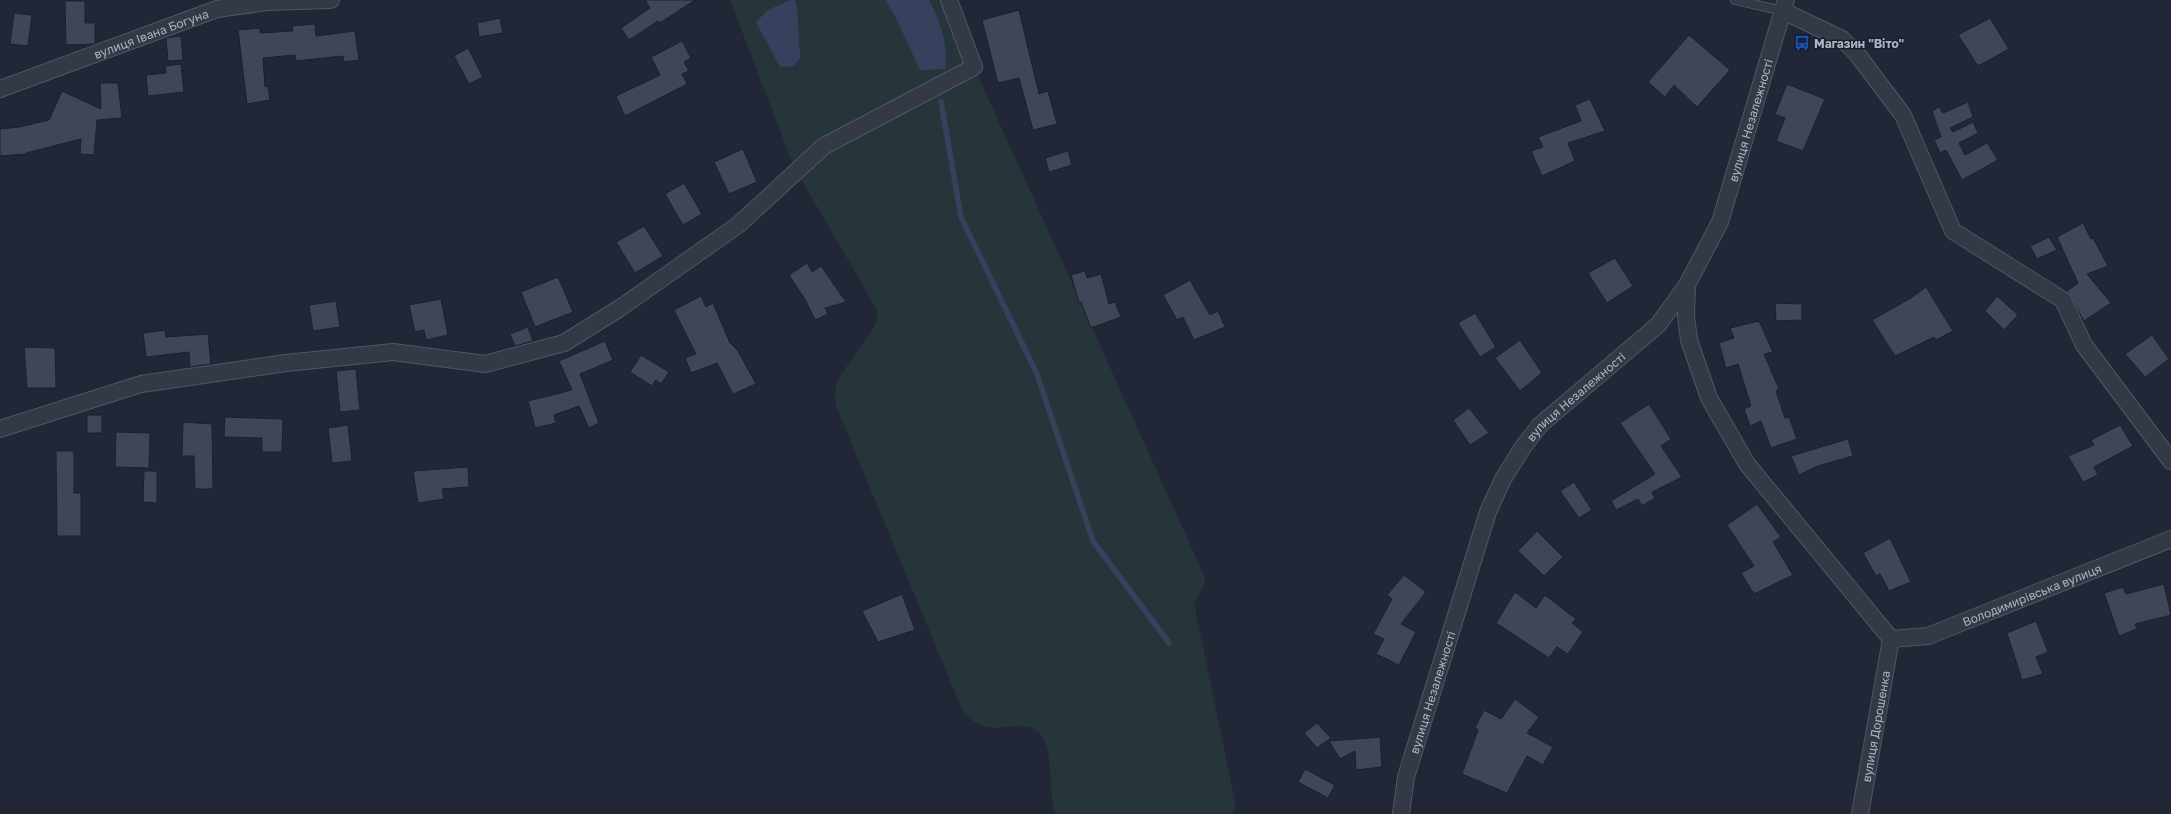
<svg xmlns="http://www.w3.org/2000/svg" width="2171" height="814" viewBox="0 0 2171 814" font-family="'Golos Text',sans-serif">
  <rect width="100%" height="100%" fill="#212736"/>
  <path fill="#26353a" d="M730,0H949L974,67L1204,575L1205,584L1194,603L1236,806L1232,814H1056L1053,809C1051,791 1051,760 1046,745C1035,714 1011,731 988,727C978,725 971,720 964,714L836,406L835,393L838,379L872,330L877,320L876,308L794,167Z"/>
  <g fill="#37415e">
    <path d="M791,0H795C800,19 797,37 801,57L794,66L780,67L756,22L768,10Z"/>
    <path d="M885,0H929C940,21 949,45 945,69L920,70L895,16Z"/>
  </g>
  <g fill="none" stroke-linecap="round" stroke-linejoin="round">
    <path stroke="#37415e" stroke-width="5.5" d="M941,102L961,217L1037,374L1093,541L1169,643"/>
  </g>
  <g fill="#3f4657" stroke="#1c202d">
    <path d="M645,0H695L660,23L658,21L629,40L621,28L650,8Z"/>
    <path d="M65,1H85V23H95V44L66,45Z"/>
    <path d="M1019,10L1039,94L1048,91L1057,124L1033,130L1019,78L998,83L982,20Z"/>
    <path d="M14,13L32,15L28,46L10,44Z"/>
    <path d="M500,18L503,33L479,37L477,23Z"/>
    <path d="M1990,18L2009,49L1978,66L1958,35Z"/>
    <path d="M315,24L316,36L355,31L359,60L344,62L343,56L296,61L295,55L263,58L265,87L268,86L270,100L247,104L238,30L260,28V33L293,31L292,26Z"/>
    <path d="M1689,35L1730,70L1697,107L1674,85L1665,97L1648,82Z"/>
    <path d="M181,36L183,60L168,61L166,38Z"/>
    <path d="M682,41L691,58L684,62L689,71L682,74L687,84L625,116L616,96L660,75L651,57Z"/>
    <path d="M468,48L483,77L469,84L454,56Z"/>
    <path d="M181,64L184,92L148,96L146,75L166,73L165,66Z"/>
    <path d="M100,83H118L122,118L97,120L94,155L80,154L81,139L26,153V154L0,156V129L19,127L49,120L62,91L101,109Z"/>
    <path d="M1787,84L1825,99L1803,151L1776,141L1785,118L1775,114Z"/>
    <path d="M1590,99L1605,131L1568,143L1575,161L1542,176L1531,151L1543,147L1538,137L1581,121L1575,105Z"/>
    <path d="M1968,102L1973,117L1950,128L1953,132L1973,122L1978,133L1959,143L1965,155L1987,143L1998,160L1962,180L1946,150L1940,153L1934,140L1941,137L1932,111L1939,107L1943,113Z"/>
    <path d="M743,149L757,182L729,194L714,162Z"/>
    <path d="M1068,151L1072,165L1049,172L1045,158Z"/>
    <path d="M684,183L702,214L683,225L665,194Z"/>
    <path d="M2083,223L2091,239L2093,238L2108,266L2087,274L2111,303L2084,321L2067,291L2078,283L2057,237Z"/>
    <path d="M644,226L663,256L635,273L616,242Z"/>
    <path d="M2049,237L2057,250L2037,259L2030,246Z"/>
    <path d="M1615,258L1633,286L1607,303L1588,273Z"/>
    <path d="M807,263L812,272L821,266L846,302L825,308L828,314L815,320L806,301L789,275Z"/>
    <path d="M1085,271L1087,278L1101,274L1109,304L1115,302L1121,317L1091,328L1081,302L1079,303L1071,275Z"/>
    <path d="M558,277L573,312L535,327L521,292Z"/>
    <path d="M1190,280L1210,315L1218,311L1225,327L1194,340L1183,317L1177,320L1163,295Z"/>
    <path d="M1926,287L1953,331L1936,340L1934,337L1895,356L1872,320L1911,298Z"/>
    <path d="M701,296L706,307L713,303L730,343L738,351L756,384L733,394L717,363L691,373L685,358L696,354L674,310Z"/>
    <path d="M1997,296L2018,315L2004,330L1985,311Z"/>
    <path d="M441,299L448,335L426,340L424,330L415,332L409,305Z"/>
    <path d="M336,301L340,327L313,331L309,305Z"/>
    <path d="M1775,303L1802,304V320L1776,321Z"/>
    <path d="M1475,313L1496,347L1480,357L1458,323Z"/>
    <path d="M1759,321L1773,352L1764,354L1779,389L1776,391L1785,418L1789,417L1797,439L1771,448L1761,421L1750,426L1744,409L1751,406L1738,364L1726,368L1719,343L1734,338L1730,328Z"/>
    <path d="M528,327L533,341L515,346L510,334Z"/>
    <path d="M165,330L166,337L208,334L211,364L190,367L189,352L146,357L143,333Z"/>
    <path d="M2152,335L2169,359L2145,377L2125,354Z"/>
    <path d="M1520,340L1542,373L1520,391L1495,358Z"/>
    <path d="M605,341L613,360L580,374L599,423L589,428L579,406L554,415L556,423L535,428L528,401L572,390L559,361Z"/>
    <path d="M24,347L55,348L56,388H27Z"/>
    <path d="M641,355L669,372L661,384L656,380L652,386L630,372Z"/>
    <path d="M356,369L360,410L340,412L336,371Z"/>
    <path d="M1649,404L1671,439L1661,446L1682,477L1652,492L1655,498L1642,506L1638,499L1616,510L1611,501L1655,474L1620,423Z"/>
    <path d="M1469,408L1489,433L1470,445L1453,420Z"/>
    <rect x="87" y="415" width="15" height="18"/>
    <path d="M225,417L283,419L282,452H262V438L224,437Z"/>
    <path d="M183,422L212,424L213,489H195L194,456H182Z"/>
    <path d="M348,425L352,461L332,463L328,428Z"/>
    <path d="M2120,425L2133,446L2094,467L2098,475L2083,482L2068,456L2094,445L2091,440Z"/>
    <path d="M116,432L150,433L149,468L115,467Z"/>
    <path d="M1848,439L1853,456L1818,466L1799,475L1791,456Z"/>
    <path d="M56,451H74V493H81V536H57Z"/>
    <path d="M468,467L469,487L442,489L444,499L418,503L413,471Z"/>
    <path d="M144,471H157V503L143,502Z"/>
    <path d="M1574,482L1592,510L1579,518L1560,491Z"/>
    <path d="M1757,504L1781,537L1773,542L1793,575L1754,594L1741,573L1754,566L1727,525Z"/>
    <path d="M1537,531L1563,557L1544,576L1518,551Z"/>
    <path d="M1890,538L1911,582L1889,591L1880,574L1876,576L1863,553Z"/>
    <path d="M1404,575L1426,592L1401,624L1416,632L1399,665L1376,654L1384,639L1373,634L1392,599L1387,595Z"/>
    <path d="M2164,584L2171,615L2135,624L2137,629L2119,636L2104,593L2123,587L2126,594Z"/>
    <path d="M1515,592L1536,608L1545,595L1576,619L1572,623L1583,632L1568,654L1557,647L1549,658L1496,623Z"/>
    <path d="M902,594L915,630L878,642L862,611Z"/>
    <path d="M2036,621L2048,652L2036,657L2043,674L2022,680L2007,633Z"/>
    <path d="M1515,699L1539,717L1527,733L1553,747L1543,765L1527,756L1507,793L1462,774L1478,730L1475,728L1484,710L1501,719Z"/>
    <path d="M1317,723L1331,738L1317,748L1304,733Z"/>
    <path d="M1383,737L1380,738L1382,767L1356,770L1355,751L1340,759L1329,741Z"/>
    <path d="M1305,769L1335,785L1328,798L1298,782Z"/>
  </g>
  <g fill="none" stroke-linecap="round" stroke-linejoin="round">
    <defs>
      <path id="lane" d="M1735,0L1783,11"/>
      <g id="street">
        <path d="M1783,11L1842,39L1857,54L1903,115L1953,231L2063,300L2084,345L2171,461"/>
        <path id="s1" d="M0,89L217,9L267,2L331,0"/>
        <path d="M1687,285L1686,316L1689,340L1709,398L1747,464L1891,639"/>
        <path d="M0,429L141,384L286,363L393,352L485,364L564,343L620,308L738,225L824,146L974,67L949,0"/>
        <path id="s2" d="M1891,639L1928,636L2171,539"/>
        <path id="s3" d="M1401,814L1406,777L1488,512L1503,479L1523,447L1540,425L1658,325L1687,285L1720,222L1786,0"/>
        <path id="s4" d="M1860,814L1891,639"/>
      </g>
    </defs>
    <use href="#lane" stroke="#525664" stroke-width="10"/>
    <use href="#street" stroke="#525664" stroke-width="18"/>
    <use href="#lane" stroke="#343946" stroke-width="8"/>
    <use href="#street" stroke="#343946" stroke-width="16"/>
  </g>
  <defs>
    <symbol id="bus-bare" viewBox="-9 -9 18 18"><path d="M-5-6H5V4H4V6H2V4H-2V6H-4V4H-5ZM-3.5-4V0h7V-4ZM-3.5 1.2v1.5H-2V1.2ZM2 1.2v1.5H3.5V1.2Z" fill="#1a4fb4" stroke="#1a1e2b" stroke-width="2.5" paint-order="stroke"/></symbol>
  </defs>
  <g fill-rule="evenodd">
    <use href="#bus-bare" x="1791" y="32" width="22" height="22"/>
  </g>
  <g text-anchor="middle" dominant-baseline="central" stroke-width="3" stroke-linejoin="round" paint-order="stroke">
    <g font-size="12" fill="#aeb3c3" stroke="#1a1e2b">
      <text stroke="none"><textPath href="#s1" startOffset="161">вулиця Івана Богуна</textPath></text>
      <text stroke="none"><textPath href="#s3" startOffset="798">вулиця Незалежності</textPath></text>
      <text stroke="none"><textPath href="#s3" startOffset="462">вулиця Незалежності</textPath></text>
      <text stroke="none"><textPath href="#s2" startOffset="149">Володимирівська вулиця</textPath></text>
      <text stroke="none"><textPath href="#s3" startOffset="126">вулиця Незалежності</textPath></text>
      <text stroke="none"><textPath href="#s4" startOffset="89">вулиця Дорошенка</textPath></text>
    </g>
    <g font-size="12" font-weight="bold" fill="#aeb3c3" stroke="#1a1e2b" text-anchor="start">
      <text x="1814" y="43">Магазин "Віто"</text>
    </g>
  </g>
</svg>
